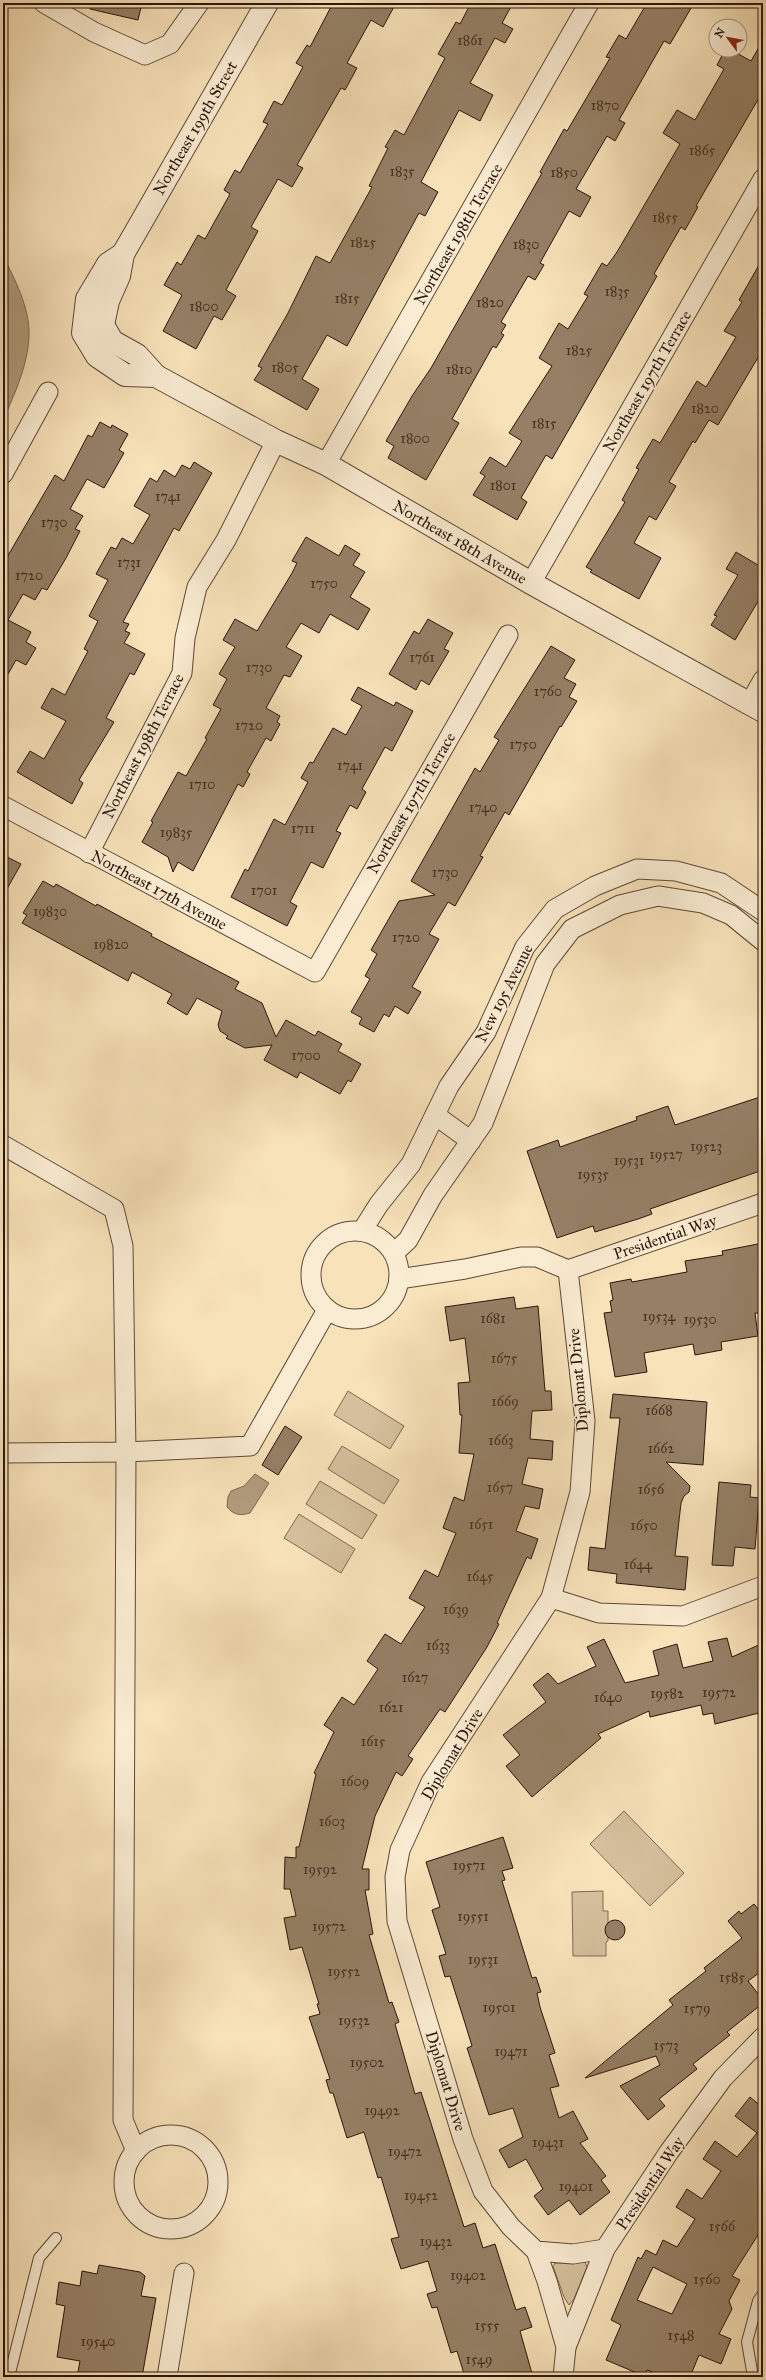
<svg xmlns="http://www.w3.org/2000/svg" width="766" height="2380" viewBox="0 0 766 2380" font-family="'IM FELL Great Primer',serif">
  <rect width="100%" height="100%" fill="#f8e2ba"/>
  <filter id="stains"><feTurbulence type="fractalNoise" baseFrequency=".005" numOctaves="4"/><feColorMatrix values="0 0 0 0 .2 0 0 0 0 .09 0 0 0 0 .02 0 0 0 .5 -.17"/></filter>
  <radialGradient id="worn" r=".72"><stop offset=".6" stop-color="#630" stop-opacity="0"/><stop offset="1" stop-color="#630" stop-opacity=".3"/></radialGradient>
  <g fill="#d5bf9c" stroke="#806a53">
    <path d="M348,1391L404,1426L390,1449L334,1415Z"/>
    <path d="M342,1446L399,1480L384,1504L328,1469Z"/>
    <path d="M320,1481L377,1515L362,1539L306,1504Z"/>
    <path d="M299,1514L355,1549L341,1573L284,1538Z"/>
    <path d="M624,1811L684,1873L650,1906L590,1844Z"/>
    <path d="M603,1891V1911H608V1941L606,1942V1956H573L572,1892Z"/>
    <path d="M585,2262L587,2267L574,2299L569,2305L564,2297L553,2266L555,2263Z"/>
  </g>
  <g fill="#b29d7e" stroke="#7c6750">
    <path d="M3,256C14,277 30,309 29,334C29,361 15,395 3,419Z"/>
    <path d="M255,1474L269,1483L250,1513C240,1516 234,1515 227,1507L228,1497L231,1491L244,1486Z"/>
  </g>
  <g fill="#958066" stroke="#2a160a" fill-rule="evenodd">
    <path d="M90,3H142L138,20L90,9Z"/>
    <path d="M333,3H396L383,27L371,20L347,63L357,68L345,90L341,88L297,165L303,168L292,187L278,179L251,227L258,231L226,290L236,296L222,320L214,316L196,349L163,331L182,295L164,285L177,262L181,265L198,235L205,239L230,194L224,190L235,170L240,173L268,124L263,122L274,101L282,105L303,67L296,63L307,45L310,47Z"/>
    <path d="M471,3H513L502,23L513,29L505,43L495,38L470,83L493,95L480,121L459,110L421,182L438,192L425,216L419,213L347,346L327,335L302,379L319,389L307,410L254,380L262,368L258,366L288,313L316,256L330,263L372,187L369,186L388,148L385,147L395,130L404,135L445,58L438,54L456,22L460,24Z"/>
    <path d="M647,3H694L670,44L664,41L619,120L625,123L615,141L607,136L576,189L591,197L580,217L569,211L540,263L544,265L535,280L528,276L501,322L506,325L501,333L504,335L496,348L493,346L452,419L459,423L426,480L388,458L394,446L386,441L412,396L431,368L542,173L540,172L564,129L567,131L610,58L606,57L619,35L626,39Z"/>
    <path d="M763,40V91L696,206L698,207L685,230L681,227L654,274L657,276L552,459L546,455L521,498L527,502L517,520L473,495L485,476L480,473L490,457L506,467L522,441L509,433L552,366L539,358L559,323L568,329L588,296L584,294L602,263L607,266L617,252L680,144L663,133L677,110L695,120L724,69L717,65L725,50H731L751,61Z"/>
    <path d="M763,258V349L718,425L709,420L695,443L693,441L669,482L676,486L656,520L649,516L634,543L661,558L639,599L590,572L592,570L586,567L625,502L622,500L639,469L636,468L653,439L660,443L697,381L706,387L736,337L724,331L742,302L739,300Z"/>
    <path d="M100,422L111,428L112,425L128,434L119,450L124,453L104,488L87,479L70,509L83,516L75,529L80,531L66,558L47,590L42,588L35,600L23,594L8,620L31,632L26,642L36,648L26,665L16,660L3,683V564L55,475L64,481L88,435L92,437Z"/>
    <path d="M194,462L212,473L179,531L174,528L123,622L129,624L125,631L130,633L124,643L145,654L134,675L130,673L106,718L114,722L79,780L83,783L72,804L17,772L30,751L44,759L66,721L41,708L52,688L65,695L88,651L84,649L98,621L89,616L108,580L96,574L111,547L116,549L122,538L133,544L150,515L134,506L150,478L157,482L164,470L175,477L182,465L190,469Z"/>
    <path d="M306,537L339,556L345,545L360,554L353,565L365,572L350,597L370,609L358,630L330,614L319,633L301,623L286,647L302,656L290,677L284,675L266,708L280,716L277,722L280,724L271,741L266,738L247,772L250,774L243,787L238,784L193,871L178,862L173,872L168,857L142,842L153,822L151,821L178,772L186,776L207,739L205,738L221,709L213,705L227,679L219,674L235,647L223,640L235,619L257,631L292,573L297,563L292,561Z"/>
    <path d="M736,552L763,568V593L735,640L711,625L717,616L714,615L738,575L726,569Z"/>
    <path d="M428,619L453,633L444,649L449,651L429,685L421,680L416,690L389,674L414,631L419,634Z"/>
    <path d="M551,646L575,660L564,678L576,684L569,697L577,701L561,727L560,726L509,815L505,812L480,856L483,857L455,906L448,902L429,934L439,939L412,987L421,992L408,1014L395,1006L389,1017L384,1014L374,1032L359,1024L362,1018L351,1012L370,979L365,976L377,954L371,950L399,901L435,895L411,881L475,768L480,772L499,740L494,737Z"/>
    <path d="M358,687L394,706L396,702L413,711L392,751L385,747L362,789L366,792L357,809L350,805L336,831L341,833L323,868L311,862L290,902L297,906L287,926L231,897L245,869L248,871L274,819L285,825L308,782L301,778L310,762L313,763L333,728L346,735L362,706L351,700Z"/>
    <path d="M3,855L21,864L3,896Z"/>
    <path d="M43,881L54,887L56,884L96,906L97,904L152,934L151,936L239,982L235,989L262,1003L276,1037L286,1020L315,1036L318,1031L342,1044L338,1051L361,1064L351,1082L348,1080L340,1094L300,1072L297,1078L264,1060L272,1045L245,1048L226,1038L228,1036L220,1031L218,1025L222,1011L197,998L187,1015L167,1003L172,994L132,972L128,981L22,923L27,915L23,913Z"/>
    <path d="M763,1096V1170L650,1209L652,1214L638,1219L595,1232L593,1226L557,1238L527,1151L558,1140L560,1147L637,1120L636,1117L668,1106L675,1125Z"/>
    <path d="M763,1243V1313H755L758,1336L721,1342L722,1350L695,1355L693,1344L644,1353L647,1372L615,1377L604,1313L612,1312L610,1301L613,1300L610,1283L631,1279L632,1282L687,1272L685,1261L723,1255L722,1251Z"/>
    <path d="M514,1297L516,1309L538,1306L545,1391H551L552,1410L532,1411L530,1439L553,1441L552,1460L528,1458L522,1484L543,1489L539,1509L525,1506L516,1531L538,1539L531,1559L527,1557L497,1623L499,1624L487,1647L445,1712L440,1709L408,1756L413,1759L402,1776L396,1772L375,1816L362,1869H369V1890H365L373,1934L369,1935L389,2003L392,2002L399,2022L395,2024L415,2094L421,2092L464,2227L475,2223L483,2248L495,2244L516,2310L525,2307L532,2327L520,2331L533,2377H465L457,2351L451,2353L437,2307L432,2308L427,2294L437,2291L428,2261L401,2269L391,2239L399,2237L381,2177L378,2178L364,2132L347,2138L333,2093H330L326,2080L330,2079L309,2017L320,2014L317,2004H319L302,1947L290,1950L284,1918L296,1916L290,1889H284L285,1857L296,1858V1847H299L316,1774L314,1773L334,1732L324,1725L342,1697L354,1705L378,1669L367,1661L385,1634L401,1644L425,1607L409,1598L425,1570L438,1577L456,1533L443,1528L454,1497L464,1501L474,1454L459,1453L462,1415H460L458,1383L470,1382L465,1338L450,1341L445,1307Z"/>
    <path d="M613,1394L707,1402L703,1465L666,1462L690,1486L689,1492L684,1496L681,1503L675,1556L688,1557L685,1590L616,1583L617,1574L588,1570L590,1547L605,1549L620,1418H610Z"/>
    <path d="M285,1426L302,1437L278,1475L262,1465Z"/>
    <path d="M719,1482L751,1485L750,1497L759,1498L755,1549L735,1547L733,1566L712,1565Z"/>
    <path d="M727,1638L732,1657L763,1643V1712L715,1724L713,1713L703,1715L701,1705L650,1717L649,1711L598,1734L601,1738L532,1797L506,1766L520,1755L503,1735L546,1702L533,1685L548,1673L558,1684L596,1666L587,1647L604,1639L625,1683L659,1675L653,1651L677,1644L683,1668L713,1661L708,1642Z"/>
    <path d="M503,1837L513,1868L502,1871L505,1880L502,1881L532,1978L536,1977L541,1992L537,1993L540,2007L555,2053L549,2055L559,2086L550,2088L559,2118L573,2111L588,2139L580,2143L606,2176L601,2180L610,2192L580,2215L569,2200L548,2215L534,2196L543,2189L526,2159L509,2168L499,2150L523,2137L513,2108L489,2115L467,2048L472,2046L464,2020L450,1976L445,1977L439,1956L446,1954L432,1910L440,1907L426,1862Z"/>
    <path d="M754,1904L763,1915V1970L748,1981L763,2000V2003L727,2032L730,2035L693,2064L697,2069L659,2099L665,2106L648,2120L620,2086L660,2065L656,2056L585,2078L673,2005L669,2000L706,1971L704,1968L742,1938L728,1921L739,1911L741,1914Z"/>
    <circle cx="615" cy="1930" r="10"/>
    <path d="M750,2097L763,2108V2227L732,2276L740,2280L729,2301L732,2309L719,2334L731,2339L721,2364L699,2355L690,2377H665L647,2370L644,2376L606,2360L621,2325L611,2320L638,2257L641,2259L646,2250L656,2255L663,2240L677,2247L695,2219L676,2207L687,2189L702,2199L721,2171L703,2159L715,2141L737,2157L757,2133L735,2116ZM653,2267L687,2284L672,2314L637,2300Z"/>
    <path d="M99,2265L140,2272L145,2276L141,2296L156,2298L142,2377H77L80,2361L57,2357L65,2306L56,2304L59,2282L80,2286L82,2271L97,2274Z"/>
  </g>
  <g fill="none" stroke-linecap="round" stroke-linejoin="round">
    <defs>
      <g id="service">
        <path d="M9,2377L39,2258L56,2238"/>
        <path d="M753,2377L747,2342L758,2301L763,2294"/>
      </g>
      <g id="minor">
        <path d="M44,3L94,32L145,55L170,44L199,3"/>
        <path d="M326,464L589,3"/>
        <path d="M3,474L48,392"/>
        <path d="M531,583L763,179"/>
        <path d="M750,703L763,680"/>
        <path d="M3,806L315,972L508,635"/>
        <path d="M89,853L182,673L185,638L197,587L226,540L276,441"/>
        <path d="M435,1115L471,1141"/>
        <path d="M3,1145L114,1209L123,1246L126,1452L123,2120L136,2151"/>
        <circle cx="355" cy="1275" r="44"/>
        <path d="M362,1231L379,1204L411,1164L449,1086L486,1032L525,947L555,909L595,886L637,869L676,871L721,883L763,911"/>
        <path d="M394,1253L408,1240L433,1195L483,1123L545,964L572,929L620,905L658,896L703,903L731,915L763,941"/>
        <path d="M568,1270L585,1421L580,1492L551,1598L431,1782L400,1850L395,1877L397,1921L463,2139L483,2191L511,2227L536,2251L573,2254L605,2249"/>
        <path d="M568,1270L763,1203"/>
        <path d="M399,1279L465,1269L521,1257H537L568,1270"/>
        <path d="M3,1453L126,1452L250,1446L327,1310"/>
        <path d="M551,1598L599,1613L683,1616L763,1586"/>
        <circle cx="171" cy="2182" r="47"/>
        <path d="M536,2251L547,2281L566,2347L563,2377"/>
        <path d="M566,2347L605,2249L669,2152L723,2078L763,2037"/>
        <path d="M167,2377L184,2273"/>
      </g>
      <g id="tertiary">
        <path d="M267,3L123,254L119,276L108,301L103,325L112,341L137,355L156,376L276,441L326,464L531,583L763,711"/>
        <path d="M123,254L108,264L87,299L83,333L97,356L125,375L156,376"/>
      </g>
    </defs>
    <use href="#service" stroke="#5e4936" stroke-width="12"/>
    <use href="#minor" stroke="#5e4936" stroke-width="21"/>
    <use href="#tertiary" stroke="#5e4936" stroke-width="24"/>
    <use href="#service" stroke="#faecd2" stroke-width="10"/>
    <use href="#minor" stroke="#faecd2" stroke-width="19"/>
    <use href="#tertiary" stroke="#faecd2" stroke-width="22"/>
  </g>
  <g text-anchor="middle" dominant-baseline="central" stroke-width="3" stroke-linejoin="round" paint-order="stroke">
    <g font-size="14" fill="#453021">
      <text x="470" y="40">1861</text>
      <text x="605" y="105">1870</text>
      <text x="702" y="150">1865</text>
      <text x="402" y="171">1835</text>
      <text x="564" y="172">1850</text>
      <text x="665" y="217">1855</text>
      <text x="363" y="242">1825</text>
      <text x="526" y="244">1830</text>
      <text x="617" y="291">1835</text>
      <text x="347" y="298">1815</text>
      <text x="490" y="302">1820</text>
      <text x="204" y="306">1800</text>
      <text x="579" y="350">1825</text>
      <text x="285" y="367">1805</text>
      <text x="459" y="369">1810</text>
      <text x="705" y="408">1820</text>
      <text x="544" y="423">1815</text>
      <text x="415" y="438">1800</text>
      <text x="503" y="485">1801</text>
      <text x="168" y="496">1741</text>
      <text x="54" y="522">1730</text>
      <text x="129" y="562">1731</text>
      <text x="29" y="575">1720</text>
      <text x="324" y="583">1750</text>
      <text x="422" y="657">1761</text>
      <text x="259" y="667">1730</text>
      <text x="548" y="691">1760</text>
      <text x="249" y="725">1720</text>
      <text x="523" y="744">1750</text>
      <text x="350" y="765">1741</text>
      <text x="202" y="784">1710</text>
      <text x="483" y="807">1740</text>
      <text x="303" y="828">1711</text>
      <text x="176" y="832">19835</text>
      <text x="445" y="872">1730</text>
      <text x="264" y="890">1701</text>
      <text x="50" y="911">19830</text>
      <text x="406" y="937">1720</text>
      <text x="111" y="944">19820</text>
      <text x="306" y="1055">1700</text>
      <text x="706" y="1146">19523</text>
      <text x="666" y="1154">19527</text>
      <text x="629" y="1160">19531</text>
      <text x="593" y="1174">19535</text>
      <text x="659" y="1316">19534</text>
      <text x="493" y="1318">1681</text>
      <text x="700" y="1319">19530</text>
      <text x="504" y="1358">1675</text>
      <text x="505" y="1401">1669</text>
      <text x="659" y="1410">1668</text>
      <text x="501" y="1440">1663</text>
      <text x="661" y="1448">1662</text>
      <text x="500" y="1487">1657</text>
      <text x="651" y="1489">1656</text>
      <text x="481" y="1524">1651</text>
      <text x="644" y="1525">1650</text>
      <text x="638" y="1564">1644</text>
      <text x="480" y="1576">1645</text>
      <text x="456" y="1609">1639</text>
      <text x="438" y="1645">1633</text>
      <text x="415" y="1677">1627</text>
      <text x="719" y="1692">19572</text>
      <text x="667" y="1693">19582</text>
      <text x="608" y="1697">1640</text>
      <text x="391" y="1707">1621</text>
      <text x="373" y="1741">1615</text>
      <text x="355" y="1781">1609</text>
      <text x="332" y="1821">1603</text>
      <text x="469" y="1865">19571</text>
      <text x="320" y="1869">19592</text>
      <text x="473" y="1916">19551</text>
      <text x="329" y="1926">19572</text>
      <text x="483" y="1959">19531</text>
      <text x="344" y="1971">19552</text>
      <text x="732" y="1977">1585</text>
      <text x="499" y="2007">19501</text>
      <text x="697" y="2008">1579</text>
      <text x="354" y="2020">19532</text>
      <text x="666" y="2045">1573</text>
      <text x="511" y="2051">19471</text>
      <text x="367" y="2062">19502</text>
      <text x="382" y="2110">19492</text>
      <text x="548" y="2142">19431</text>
      <text x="405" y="2151">19472</text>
      <text x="576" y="2186">19401</text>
      <text x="421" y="2195">19452</text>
      <text x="722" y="2226">1566</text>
      <text x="436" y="2241">19432</text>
      <text x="468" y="2275">19402</text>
      <text x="707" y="2279">1560</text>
      <text x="487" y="2325">1555</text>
      <text x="681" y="2335">1548</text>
      <text x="98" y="2341">19540</text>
      <text x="479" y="2359">1549</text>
    </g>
    <g font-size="16" fill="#2a160a" stroke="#faecd2">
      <text transform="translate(195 128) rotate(-60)">Northeast 199th Street</text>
      <text transform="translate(458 234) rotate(-60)">Northeast 198th Terrace</text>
      <text transform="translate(647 381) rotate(-60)">Northeast 197th Terrace</text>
      <text transform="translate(460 542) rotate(30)">Northeast 18th Avenue</text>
      <text transform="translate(143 746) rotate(-63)">Northeast 198th Terrace</text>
      <text transform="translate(411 803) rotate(-60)">Northeast 197th Terrace</text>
      <text transform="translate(159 890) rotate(28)">Northeast 17th Avenue</text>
      <text transform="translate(504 993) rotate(-63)">New 195 Avenue</text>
      <text transform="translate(665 1237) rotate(-19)">Presidential Way</text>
      <text transform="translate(578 1380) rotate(-95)">Diplomat Drive</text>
      <text transform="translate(452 1754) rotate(-59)">Diplomat Drive</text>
      <text transform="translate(446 2081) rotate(73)">Diplomat Drive</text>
      <text transform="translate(650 2183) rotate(-56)">Presidential Way</text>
    </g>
  </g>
  <rect width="766" height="2380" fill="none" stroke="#f8e2ba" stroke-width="16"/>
  <rect x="4" y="4" width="758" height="2372" fill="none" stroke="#2a160a" stroke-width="2"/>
  <rect x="8" y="8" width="750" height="2364" fill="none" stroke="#2a160a"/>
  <g transform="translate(728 38) rotate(302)"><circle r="19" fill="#faecd2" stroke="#a79682"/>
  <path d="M0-3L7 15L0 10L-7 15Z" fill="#8f2418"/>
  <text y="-6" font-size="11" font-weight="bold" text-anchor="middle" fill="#2a160a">N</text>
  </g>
  <rect width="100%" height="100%" filter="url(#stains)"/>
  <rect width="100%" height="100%" fill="url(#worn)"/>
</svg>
